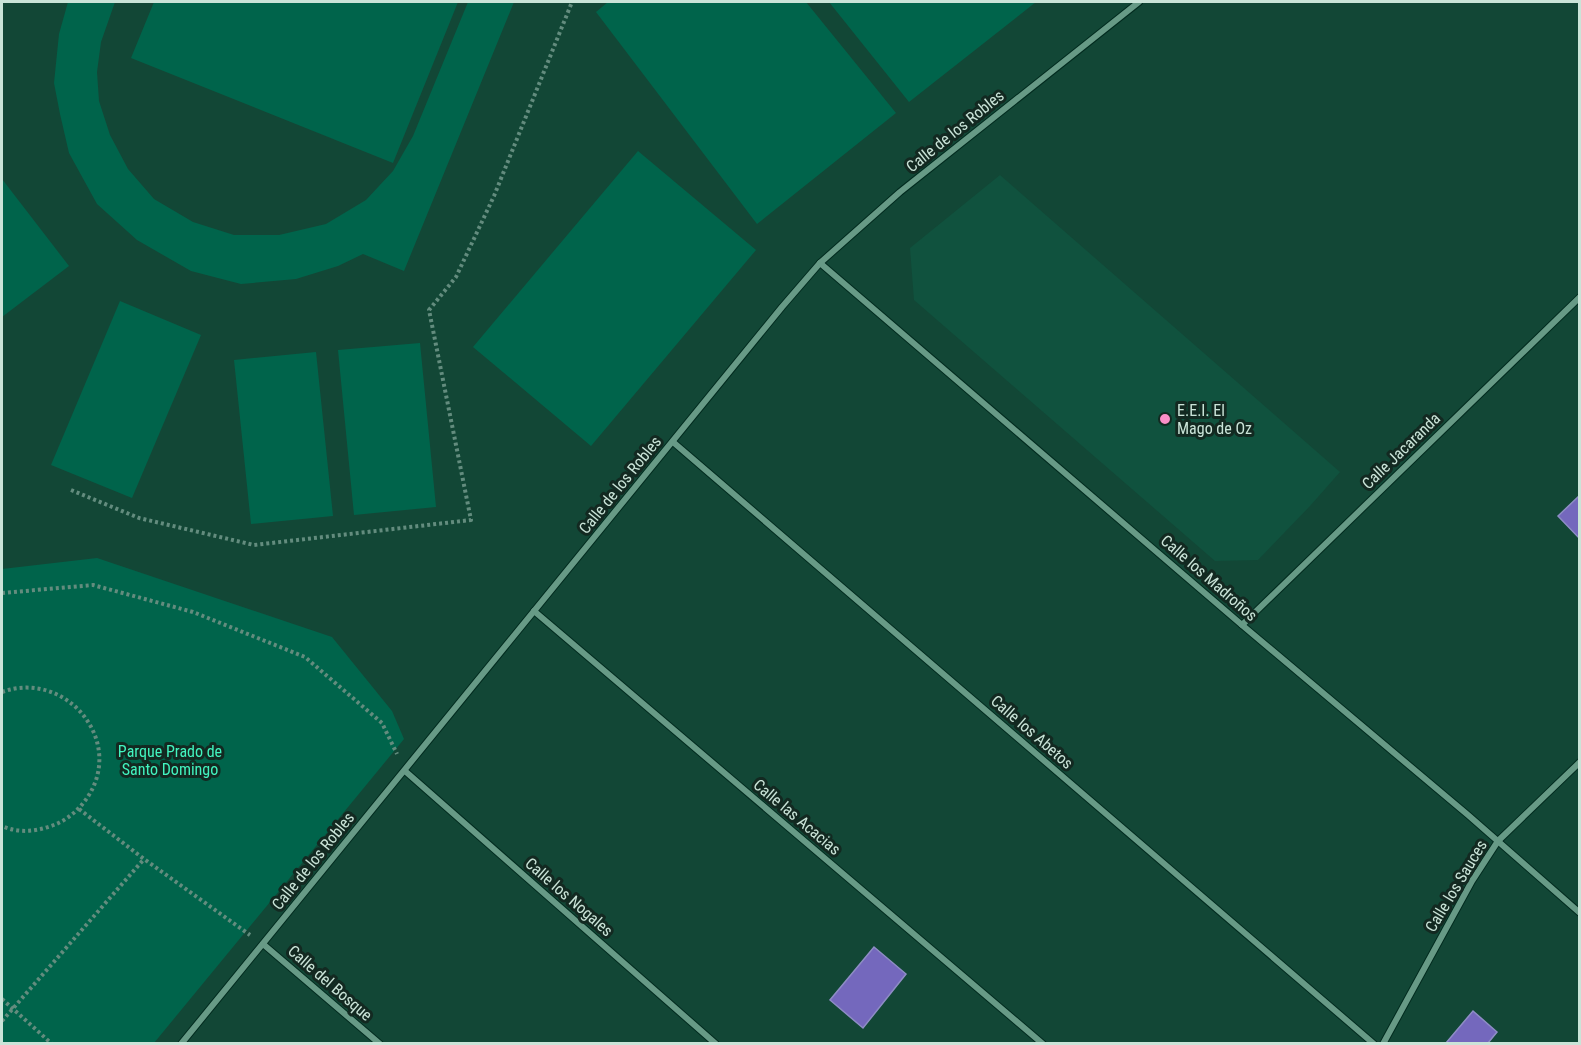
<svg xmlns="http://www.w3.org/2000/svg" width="1581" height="1045" viewBox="0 0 1581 1045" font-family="'Roboto Condensed',sans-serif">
  <rect width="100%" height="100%" fill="#124736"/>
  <path fill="#10523e" d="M1000,175L1340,472L1310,506L1258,560L1215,561L914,300L910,248Z"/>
  <g fill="#00644b">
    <path d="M68,2H115L101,42L97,72L99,101L110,135L128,169L154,199L193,222L234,235H279L326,224L366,200L393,171L413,136L468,2H514L404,271L363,254L338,266L296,279L241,284L191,271L137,240L97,204L69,153L60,114L54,83L59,34Z"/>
    <path d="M154,2H458L393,163L131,58Z"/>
    <path d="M608,2H806L896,113L757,224L596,12Z"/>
    <path d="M829,2H1036L909,102Z"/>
    <path d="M638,151L756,250L591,446L473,347Z"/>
    <path d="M2,179L69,266L2,317Z"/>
    <path d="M120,301L201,335L132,498L51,465Z"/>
    <path d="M420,343L436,507L354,515L338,350Z"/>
    <path d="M316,352L333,516L251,524L234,360Z"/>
    <path d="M97,558L332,637L392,711L404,739L154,1043H2V569Z"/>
  </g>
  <g fill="#7468bd" stroke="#8e8dc5" stroke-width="1.5">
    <path d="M1579,496V538L1558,516Z"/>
    <path d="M874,947L906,974L863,1028L830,1000Z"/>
    <path d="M1473,1011L1497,1032L1488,1043H1446Z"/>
  </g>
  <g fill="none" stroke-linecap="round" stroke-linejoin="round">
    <defs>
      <g id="minor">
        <path d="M820,263L1242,625L1468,815L1580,913"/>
        <path d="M673,442L1374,1044"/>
        <path d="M534,611L1043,1044"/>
        <path d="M1242,625L1580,297"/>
        <path d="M405,771L716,1044"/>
        <path d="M263,944L380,1044"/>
        <path d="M181,1044L782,307L820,263L900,192L1139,2"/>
        <path d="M1383,1044L1472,881L1498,841L1580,762"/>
      </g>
    </defs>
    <use href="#minor" stroke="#022b1f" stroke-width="8"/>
    <g stroke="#638c7e" stroke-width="4" stroke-dasharray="3 3" stroke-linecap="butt">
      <path d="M71,490L139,518L254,545L471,520L429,310L456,277L494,196L572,2"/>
      <path d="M2,593L93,585L193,612L305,657L382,723L397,754"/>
      <path d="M2,692C66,669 126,741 87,798C78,811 66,821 51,826C34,832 18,833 2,826"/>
      <path d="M79,809L144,859L250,935"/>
      <path d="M2,999L52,1044"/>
      <path d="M2,1021L144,859"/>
    </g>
    <use href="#minor" stroke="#679a86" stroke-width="6"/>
  </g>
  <circle fill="#fa8fc7" stroke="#132921" stroke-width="2" cx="1165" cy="419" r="6"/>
  <g text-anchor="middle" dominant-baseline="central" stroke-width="6" stroke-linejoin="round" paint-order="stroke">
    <g font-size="16" fill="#cae4d8" stroke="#132921">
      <text transform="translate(955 131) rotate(-39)">Calle de los Robles</text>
      <text transform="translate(1401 451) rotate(-44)">Calle Jacaranda</text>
      <text transform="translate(620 485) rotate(-51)">Calle de los Robles</text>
      <text transform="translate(1209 578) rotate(41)">Calle los Madroños</text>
      <text transform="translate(1032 732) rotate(41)">Calle los Abetos</text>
      <text transform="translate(797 817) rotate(40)">Calle las Acacias</text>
      <text transform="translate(313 861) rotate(-51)">Calle de los Robles</text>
      <text transform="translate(1456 886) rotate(-59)">Calle los Sauces</text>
      <text transform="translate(569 897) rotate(41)">Calle los Nogales</text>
      <text transform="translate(330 983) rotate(41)">Calle del Bosque</text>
    </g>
    <g font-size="16" fill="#cae4d8" stroke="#132921" text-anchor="start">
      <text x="1177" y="410">E.E.I. El<tspan x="1177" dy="18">Mago de Oz</tspan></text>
    </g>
    <g font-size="16" fill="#42f4bf" stroke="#132921">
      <text x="170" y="751">Parque Prado de<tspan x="170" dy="18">Santo Domingo</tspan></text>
    </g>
  </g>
  <rect width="1581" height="1045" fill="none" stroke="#cae4d8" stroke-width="6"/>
</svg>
